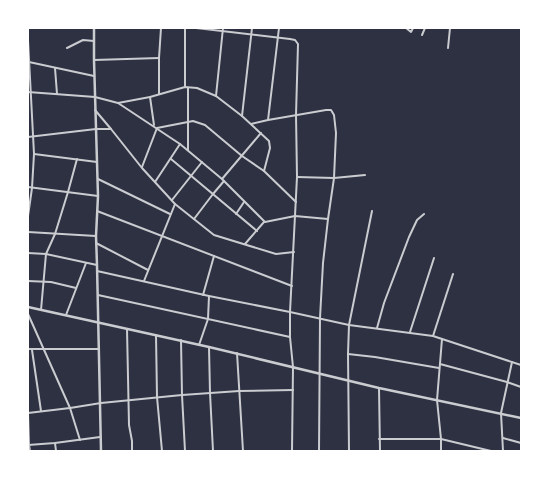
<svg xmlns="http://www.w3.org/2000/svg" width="549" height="479" viewBox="0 0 549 479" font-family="Raleway,sans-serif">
  <rect width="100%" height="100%" fill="#2d3142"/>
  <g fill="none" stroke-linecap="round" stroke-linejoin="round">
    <g stroke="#caccd0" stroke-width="2">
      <path d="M196,28L290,39L295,40L298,44L296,115L297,177L290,312V337L293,367L292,451"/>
      <path d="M406,28L411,32L413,28"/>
      <path d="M422,35L425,28"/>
      <path d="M28,40L34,154L32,188L28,216"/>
      <path d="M67,48L83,40L94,41"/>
      <path d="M448,48L450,28"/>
      <path d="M94,60L159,58"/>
      <path d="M29,62L94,76"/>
      <path d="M55,68L57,94"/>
      <path d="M185,87V28"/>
      <path d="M188,88V150"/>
      <path d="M28,92L95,97L118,103L180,144L222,179L265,222L295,216L328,219"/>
      <path d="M159,94V58L161,28"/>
      <path d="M216,96L223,28"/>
      <path d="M150,97L154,125"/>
      <path d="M118,103L150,97L185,87L197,88L216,96L242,116L269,141L270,148L264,171"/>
      <path d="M95,110L111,129"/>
      <path d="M242,116L252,28"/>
      <path d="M268,120L326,110H331L334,115L336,133L334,178L328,219L323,263L320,318L319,451"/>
      <path d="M251,124L268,120L279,28"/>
      <path d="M28,137L96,129H111L142,168L175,204L214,235L276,254L294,252"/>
      <path d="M34,154L97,162"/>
      <path d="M171,159L257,231"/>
      <path d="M142,167L157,128L193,121L205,125L242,156L264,171L296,202"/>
      <path d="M297,177L334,178L365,175"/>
      <path d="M98,179L170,214"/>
      <path d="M222,179L261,133"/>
      <path d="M155,182L180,144"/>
      <path d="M28,187L98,196"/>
      <path d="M172,200L202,162"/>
      <path d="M97,211L292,286"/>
      <path d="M236,214L244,202"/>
      <path d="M194,219L213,194L224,181"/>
      <path d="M28,232L96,236"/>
      <path d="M96,243L148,270"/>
      <path d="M245,244L264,222"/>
      <path d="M28,253L46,254L97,265"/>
      <path d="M97,271L209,296L290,312L349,325L433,336L521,365"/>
      <path d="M28,281L51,282L76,288"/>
      <path d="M144,281L175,204"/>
      <path d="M98,295L290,337"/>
      <path d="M203,295L214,256"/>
      <path d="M41,310L46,254L55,234L68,192L77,159"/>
      <path d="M28,314L70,408L80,440"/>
      <path d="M66,315L86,263"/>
      <path d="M377,328L384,303L409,237L417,220L424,214"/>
      <path d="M127,329L129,425L132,441V451"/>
      <path d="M410,332L434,258"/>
      <path d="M156,335L157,397L162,451"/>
      <path d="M433,336L453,274"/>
      <path d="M181,340L182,395L185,451"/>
      <path d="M199,345L208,319L209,296"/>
      <path d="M209,347L210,393L213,451"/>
      <path d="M28,349H98"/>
      <path d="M32,350L41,411"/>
      <path d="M237,353L243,451"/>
      <path d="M348,354L375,357L439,368"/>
      <path d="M440,364L507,382L521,387"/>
      <path d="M379,388L380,451"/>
      <path d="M28,413L70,408L101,403L182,395L239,391L293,390"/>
      <path d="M28,413L29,445L30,451"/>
      <path d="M503,438L521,443"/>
      <path d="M379,439H441L491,451"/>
      <path d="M55,443L56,451"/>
      <path d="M28,445L55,443L100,437"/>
      <path d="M349,451L348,354L349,325L372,211"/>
      <path d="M441,451V439L437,400L442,339"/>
      <path d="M503,451L501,413L512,362"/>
    </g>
    <g stroke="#caccd0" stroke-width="2.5">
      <path d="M94,28V60L98,196L96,236L97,265L101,451"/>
      <path d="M28,307L209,347L379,388L521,418"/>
    </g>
  </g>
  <rect width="549" height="479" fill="none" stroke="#ffffff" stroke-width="58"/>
</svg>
